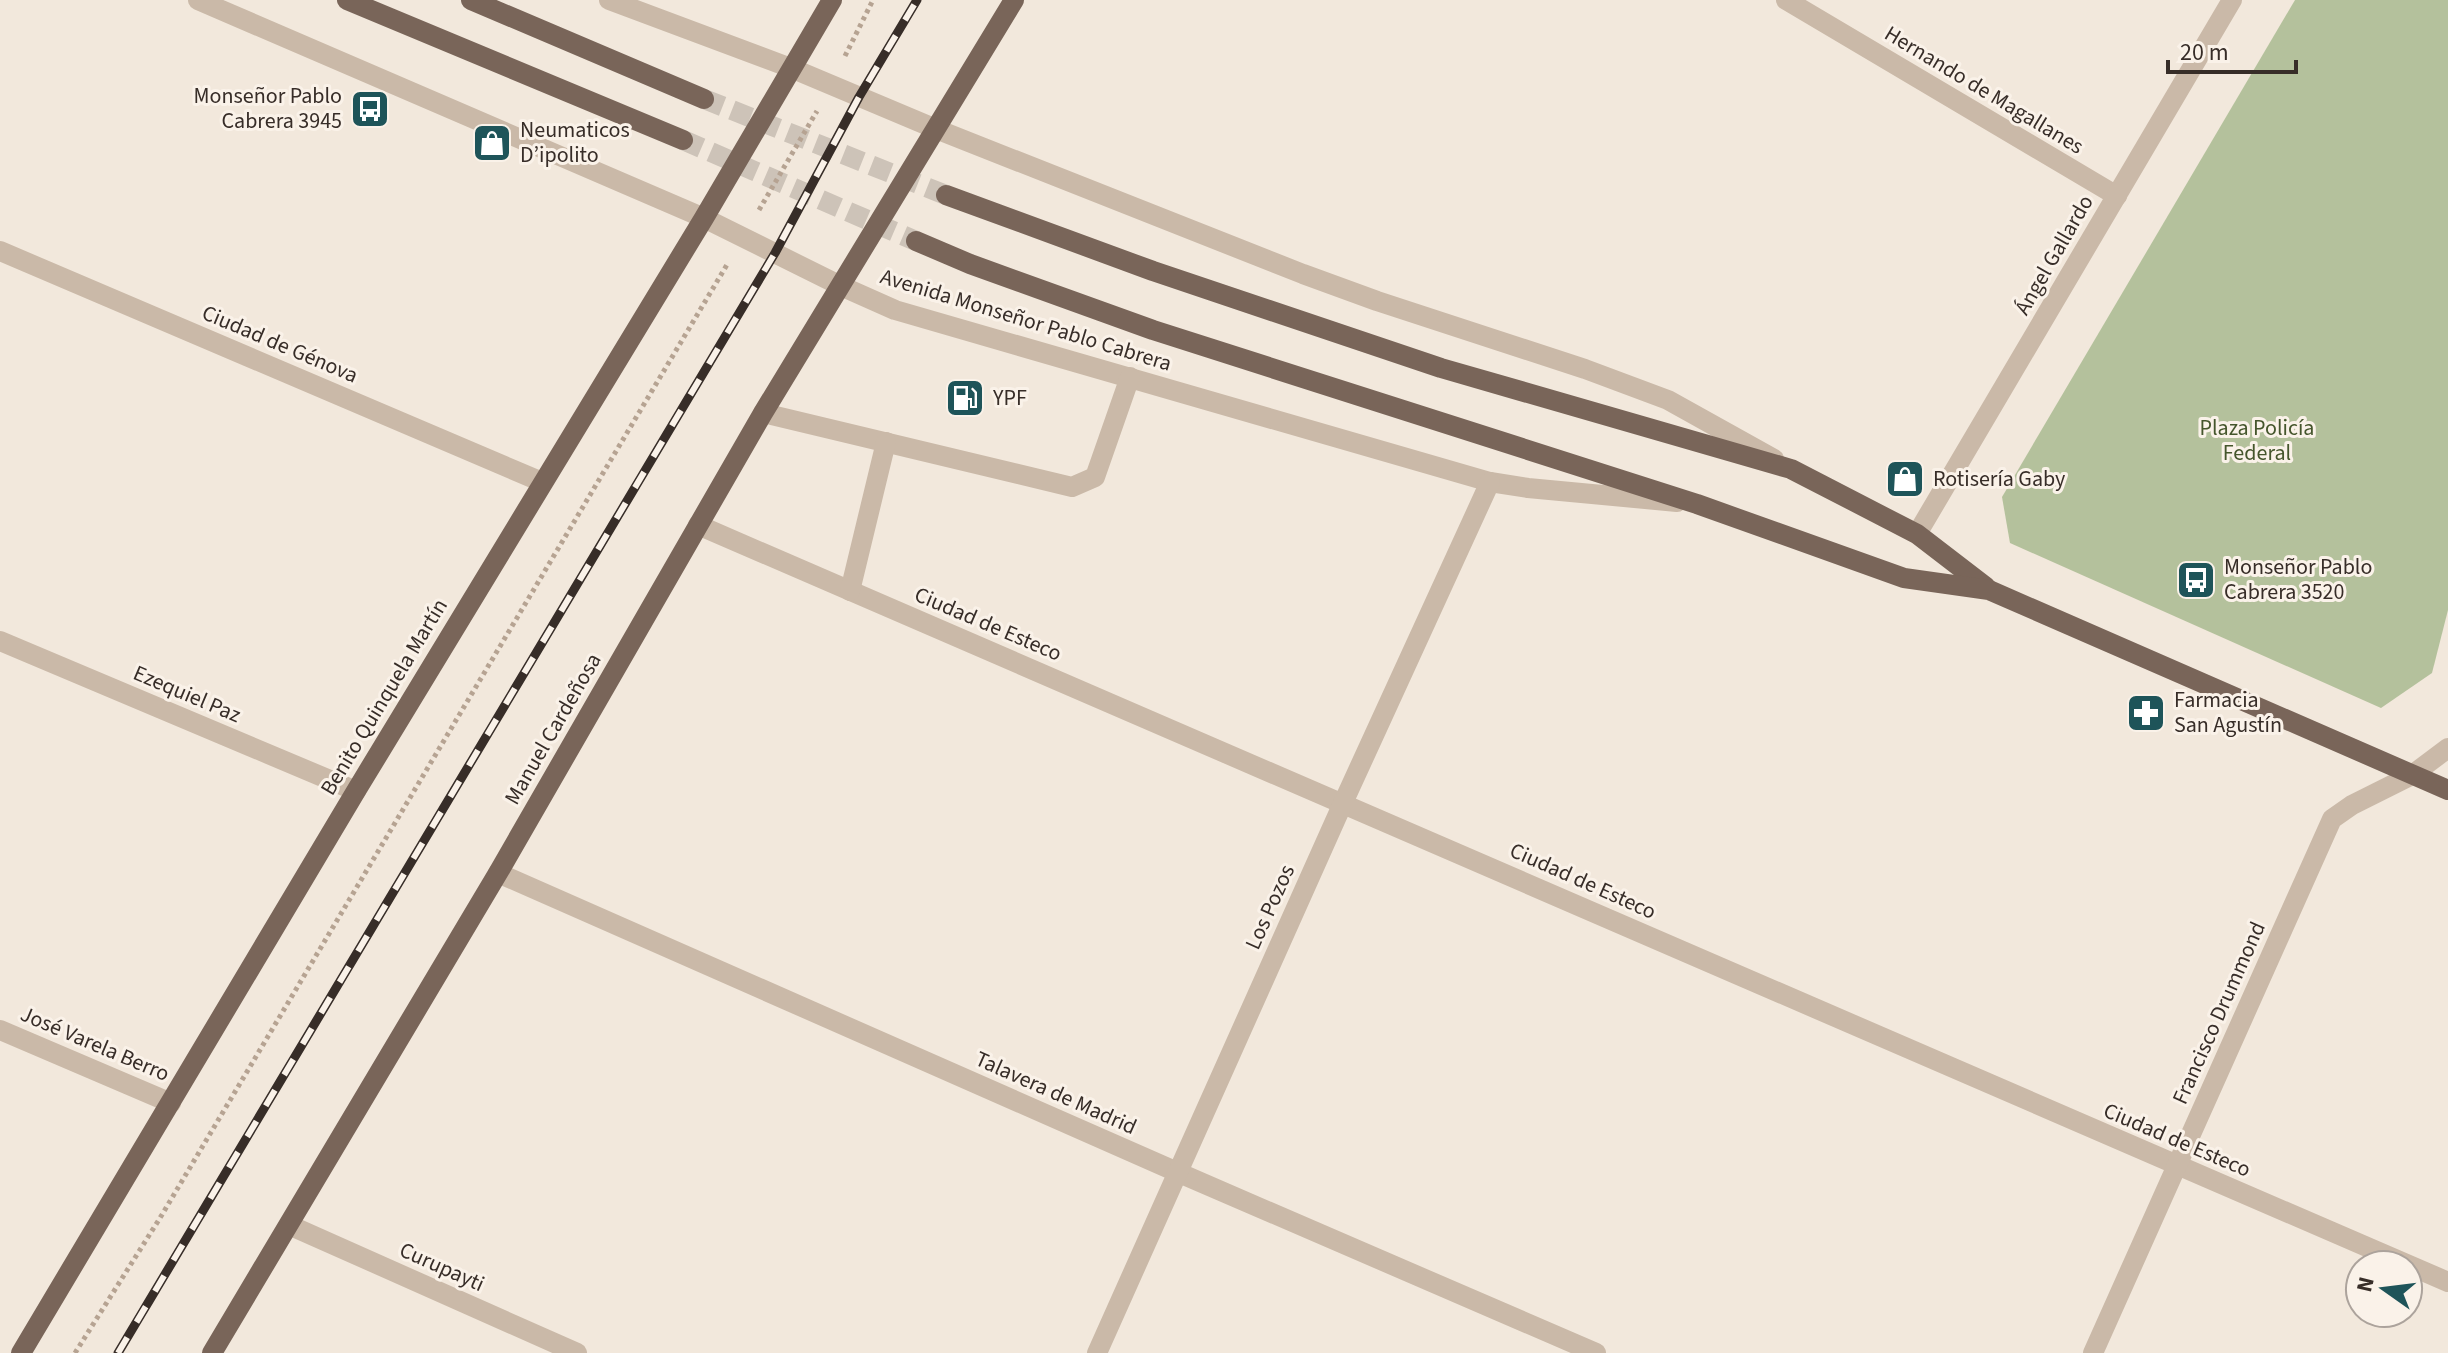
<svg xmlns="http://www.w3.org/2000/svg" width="2448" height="1353" viewBox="0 0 2448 1353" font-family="'Source Sans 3',sans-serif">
  <rect width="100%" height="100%" fill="#f2e8dc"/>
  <path fill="#b4c19c" d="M2295,0H2448V610L2432,673L2381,708L2010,543L2002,497Z"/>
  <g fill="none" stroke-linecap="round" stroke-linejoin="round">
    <g stroke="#cdc3b8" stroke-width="20" stroke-dasharray="20 10" stroke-linecap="butt">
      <path d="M704,99L946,195"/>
      <path d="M683,140L916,241"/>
    </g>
    <g stroke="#b6a392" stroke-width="5" stroke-dasharray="4 4" stroke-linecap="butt">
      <path d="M845,56L873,0"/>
      <path d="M759,210L817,111"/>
      <path d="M75,1353L160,1218L728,263"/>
    </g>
    <g stroke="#cab9a8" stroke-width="20">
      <path d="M198,0L704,218L841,286L895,310L1490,482L1528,488L1677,502"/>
      <path d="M609,0L791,68L936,129L1303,274L1377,301L1585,369L1668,400L1774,459"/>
      <path d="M1786,0L2117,196"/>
      <path d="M0,251L542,482"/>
      <path d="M763,413L1072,487L1095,477L1130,377"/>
      <path d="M698,525L2448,1282"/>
      <path d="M1917,534L2232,0"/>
      <path d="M850,591L886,442"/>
      <path d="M0,641L356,791"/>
      <path d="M498,873L1177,1172L1596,1353"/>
      <path d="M0,1030L171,1103"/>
      <path d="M289,1225L577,1353"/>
      <path d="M1097,1353L1343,803L1490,482"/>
      <path d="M2093,1353L2332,819L2352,805L2412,775L2448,748"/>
    </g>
    <g stroke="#796559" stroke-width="20">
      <path d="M347,0L683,140"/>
      <path d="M471,0L704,99"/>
      <path d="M946,195L1153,271L1441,368L1791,469L1917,534L1986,587"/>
      <path d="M916,241L970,264L1153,330L1697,504L1904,578L1989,590L2448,790"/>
      <path d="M21,1353L356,791L704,218L832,0"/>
      <path d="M212,1353L498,873L763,413L1014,0"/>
    </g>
    <defs>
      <path id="rail" d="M118,1353L775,253L859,97L917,0"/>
    </defs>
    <use href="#rail" stroke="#372d28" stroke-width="9"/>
    <use href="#rail" stroke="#faf2e9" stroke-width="6" stroke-dasharray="18" stroke-linecap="butt"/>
  </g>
  <defs>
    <symbol id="bus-square" viewBox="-11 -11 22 22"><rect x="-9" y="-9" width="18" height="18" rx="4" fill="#1e5459" stroke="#faf2e9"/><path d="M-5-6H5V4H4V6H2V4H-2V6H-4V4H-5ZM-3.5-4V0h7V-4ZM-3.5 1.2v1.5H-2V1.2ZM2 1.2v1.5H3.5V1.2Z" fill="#fff"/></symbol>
    <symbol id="shop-square" viewBox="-11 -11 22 22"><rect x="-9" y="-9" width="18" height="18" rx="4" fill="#1e5459" stroke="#faf2e9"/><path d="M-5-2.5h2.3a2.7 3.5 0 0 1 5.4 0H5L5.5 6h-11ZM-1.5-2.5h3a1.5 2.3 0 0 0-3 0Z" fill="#fff"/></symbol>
    <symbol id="fuel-square" viewBox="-11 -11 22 22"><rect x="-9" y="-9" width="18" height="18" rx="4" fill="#1e5459" stroke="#faf2e9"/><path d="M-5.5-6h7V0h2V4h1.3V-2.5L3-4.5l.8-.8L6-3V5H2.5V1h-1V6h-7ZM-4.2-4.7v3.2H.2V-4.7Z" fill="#fff"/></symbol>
    <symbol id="pharmacy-square" viewBox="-11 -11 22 22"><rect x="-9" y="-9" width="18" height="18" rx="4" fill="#1e5459" stroke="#faf2e9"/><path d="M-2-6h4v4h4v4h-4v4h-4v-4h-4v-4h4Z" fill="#fff"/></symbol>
  </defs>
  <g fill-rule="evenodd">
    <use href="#bus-square" x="348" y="87" width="44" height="44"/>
    <use href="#shop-square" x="470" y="121" width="44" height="44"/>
    <use href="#fuel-square" x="943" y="376" width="44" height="44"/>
    <use href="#shop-square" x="1883" y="457" width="44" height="44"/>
    <use href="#bus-square" x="2174" y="558" width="44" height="44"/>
    <use href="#pharmacy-square" x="2124" y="691" width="44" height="44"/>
  </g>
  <g text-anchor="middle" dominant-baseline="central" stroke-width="6" stroke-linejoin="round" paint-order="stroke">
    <g font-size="22" fill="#372d28" stroke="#faf2e9">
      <text transform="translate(1984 90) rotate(31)">Hernando de Magallanes</text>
      <text transform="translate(2054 255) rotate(-60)">Ángel Gallardo</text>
      <text transform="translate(1026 320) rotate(17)">Avenida Monseñor Pablo Cabrera</text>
      <text transform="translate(280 344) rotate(23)">Ciudad de Génova</text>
      <text transform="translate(988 624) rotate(23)">Ciudad de Esteco</text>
      <text transform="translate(187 694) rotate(23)">Ezequiel Paz</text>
      <text transform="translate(384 697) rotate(-59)">Benito Quinquela Martín</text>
      <text transform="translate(553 729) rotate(-60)">Manuel Cardeñosa</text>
      <text transform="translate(1583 881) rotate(24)">Ciudad de Esteco</text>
      <text transform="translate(1270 907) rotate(-66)">Los Pozos</text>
      <text transform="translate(2219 1013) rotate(-66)">Francisco Drummond</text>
      <text transform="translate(95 1044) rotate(23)">José Varela Berro</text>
      <text transform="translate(1056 1093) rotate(24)">Talavera de Madrid</text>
      <text transform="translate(2177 1140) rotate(23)">Ciudad de Esteco</text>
      <text transform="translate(442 1267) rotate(24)">Curupayti</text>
    </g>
    <g font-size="22" fill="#372d28" stroke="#faf2e9" text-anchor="start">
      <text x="342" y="96" text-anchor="end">Monseñor Pablo<tspan x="342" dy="25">Cabrera 3945</tspan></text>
      <text x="520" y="130">Neumaticos<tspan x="520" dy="25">D’ipolito</tspan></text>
      <text x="993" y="398">YPF</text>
      <text x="1933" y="479">Rotisería Gaby</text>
      <text x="2224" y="567">Monseñor Pablo<tspan x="2224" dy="25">Cabrera 3520</tspan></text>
      <text x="2174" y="700">Farmacia<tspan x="2174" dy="25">San Agustín</tspan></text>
    </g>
    <g font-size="22" fill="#45562c" stroke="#faf2e9">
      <text x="2257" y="428">Plaza Policía<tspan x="2257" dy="25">Federal</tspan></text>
    </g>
  </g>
  <g transform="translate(2384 1289) rotate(284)"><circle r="38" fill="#faf2e9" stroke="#aca39c" stroke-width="2"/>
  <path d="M0-6L14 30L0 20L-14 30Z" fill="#1e5459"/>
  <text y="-12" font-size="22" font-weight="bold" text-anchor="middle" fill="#372d28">N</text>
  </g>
  <path d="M2168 60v12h128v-12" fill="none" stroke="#372d28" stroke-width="4"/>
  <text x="2180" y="60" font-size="24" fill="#372d28" stroke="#faf2e9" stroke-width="6" paint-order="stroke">20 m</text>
</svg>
